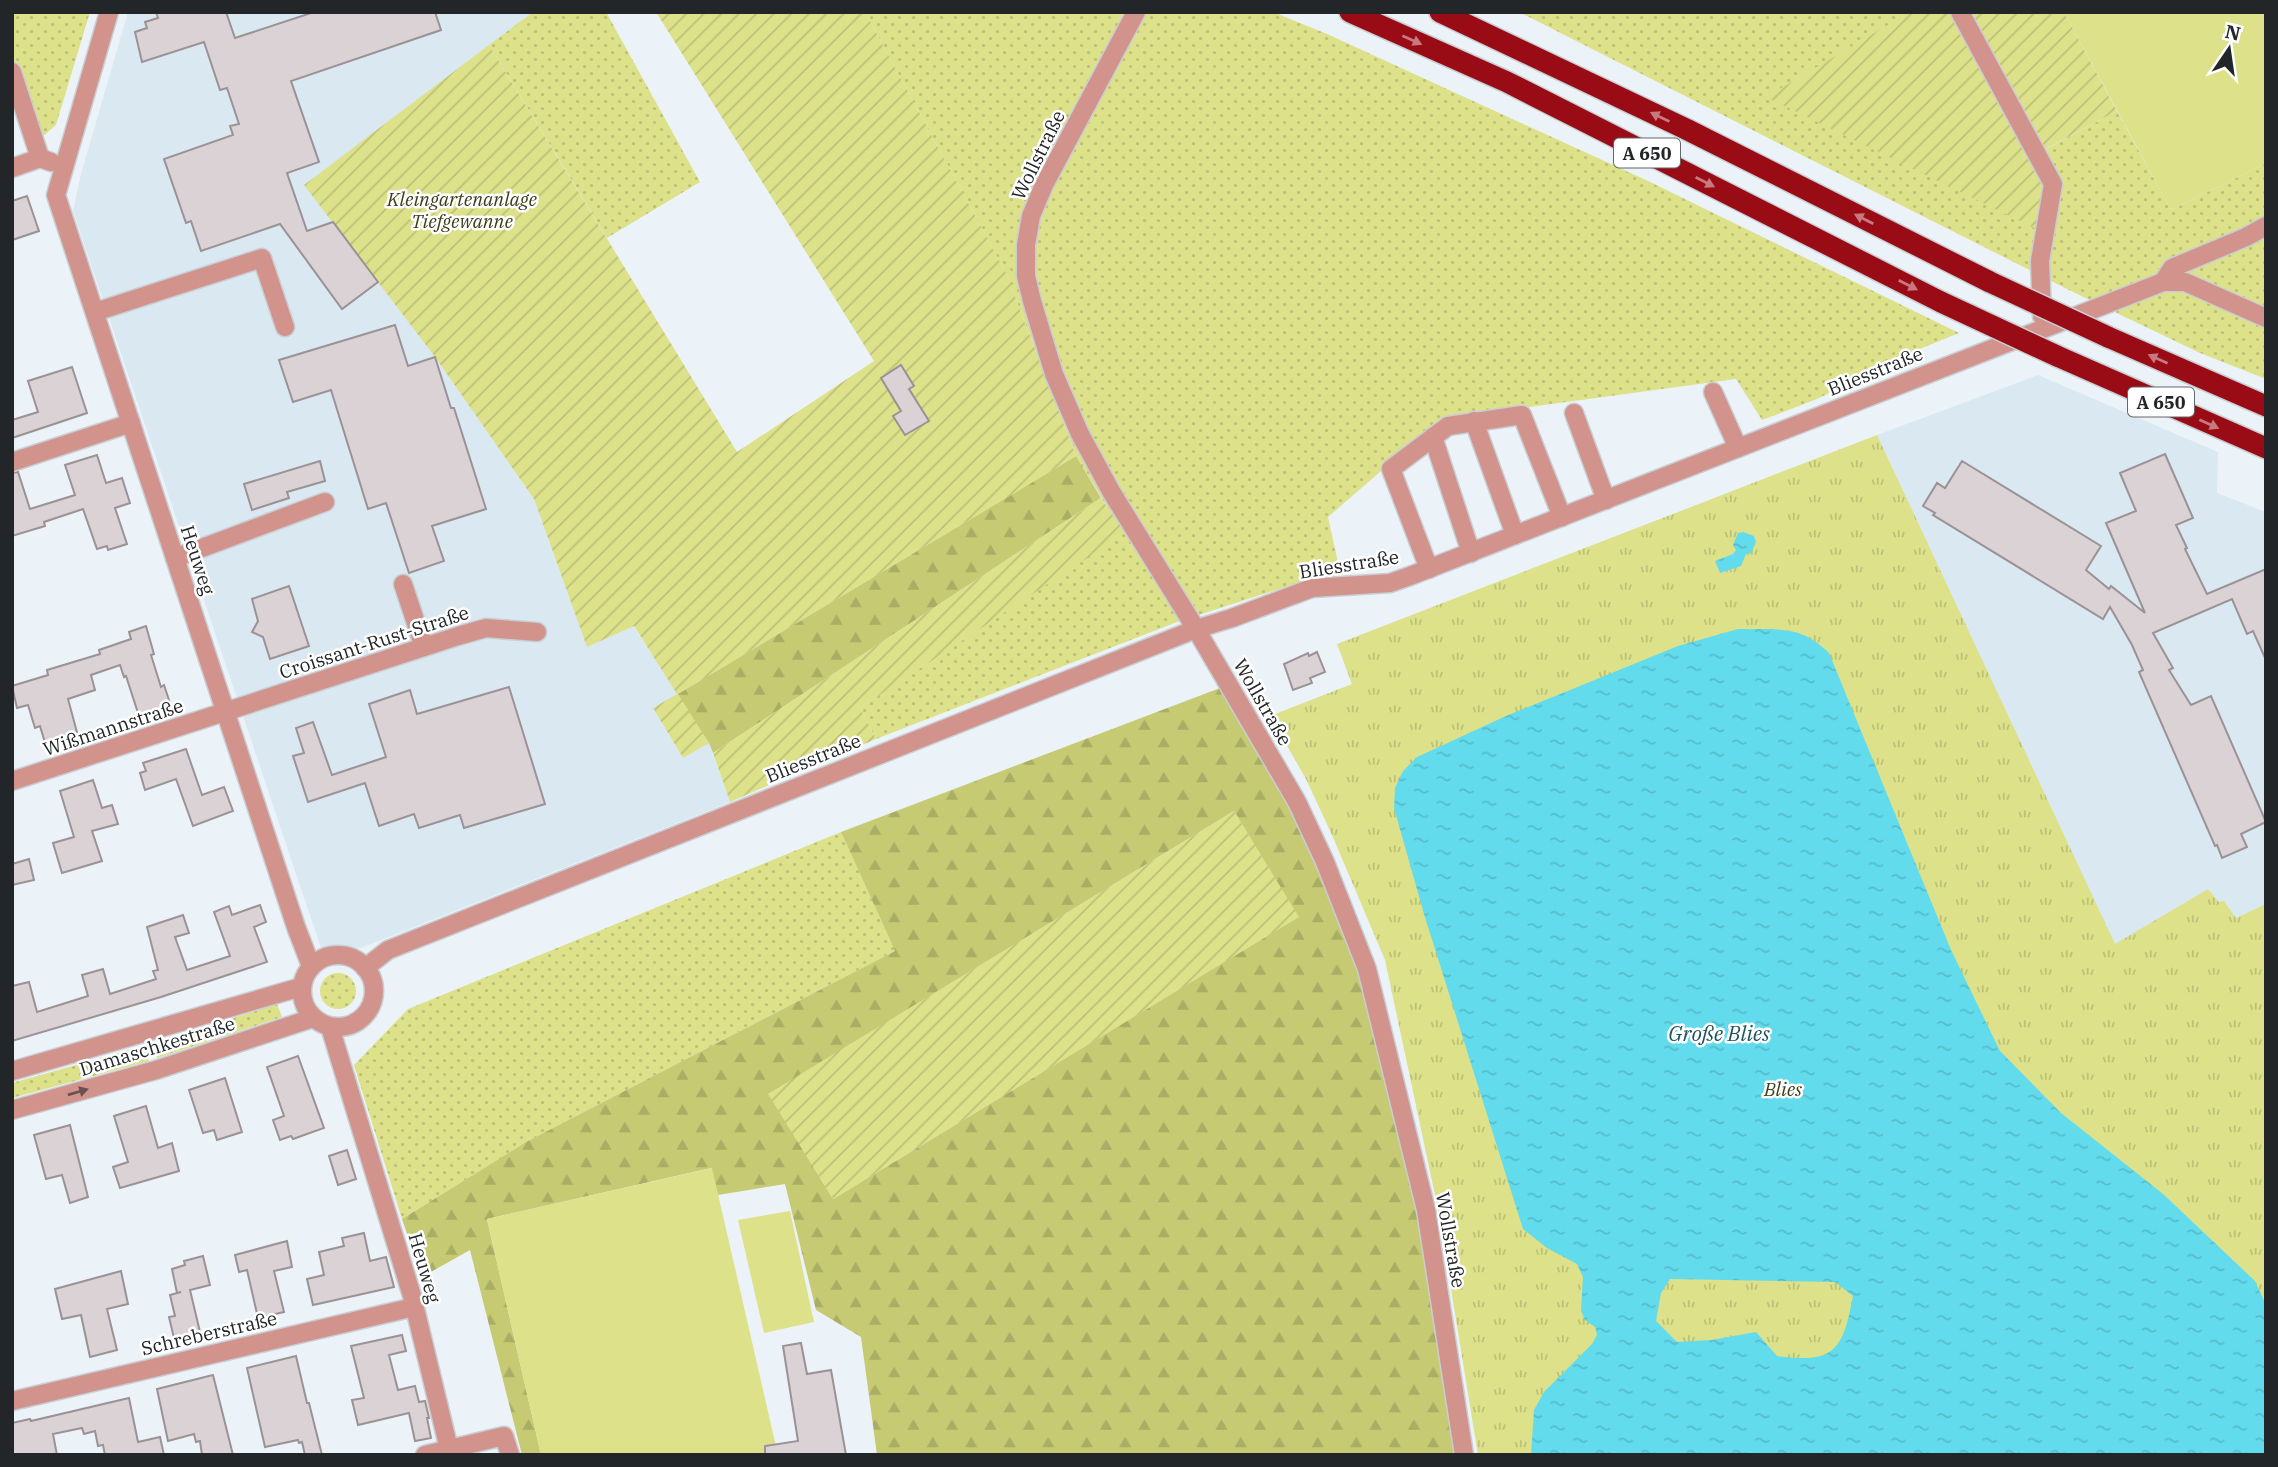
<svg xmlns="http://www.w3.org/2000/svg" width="2278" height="1467" viewBox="0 0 2278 1467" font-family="'IBM Plex Serif',serif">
  <defs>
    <pattern id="grass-dots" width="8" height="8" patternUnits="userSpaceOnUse" patternTransform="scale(1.75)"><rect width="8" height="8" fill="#dce18a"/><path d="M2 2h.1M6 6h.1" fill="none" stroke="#bcc177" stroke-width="1.8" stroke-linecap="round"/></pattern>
    <pattern id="forest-firs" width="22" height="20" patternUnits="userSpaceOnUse" patternTransform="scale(1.75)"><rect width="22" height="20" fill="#c6ca73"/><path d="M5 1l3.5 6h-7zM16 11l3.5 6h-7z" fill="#aaad64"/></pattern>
    <pattern id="park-tufts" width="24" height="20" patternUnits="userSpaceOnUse" patternTransform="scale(1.75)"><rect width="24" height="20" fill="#dce18a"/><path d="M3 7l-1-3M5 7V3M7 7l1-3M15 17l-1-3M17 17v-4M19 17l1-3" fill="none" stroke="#bcc177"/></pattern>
    <pattern id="garden-furrows" width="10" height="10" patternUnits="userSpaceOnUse" patternTransform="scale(1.75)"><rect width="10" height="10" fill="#dce18a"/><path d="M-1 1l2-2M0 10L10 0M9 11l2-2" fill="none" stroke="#bcc177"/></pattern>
    <pattern id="water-ripples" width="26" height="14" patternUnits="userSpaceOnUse" patternTransform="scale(1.75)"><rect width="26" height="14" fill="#62dbed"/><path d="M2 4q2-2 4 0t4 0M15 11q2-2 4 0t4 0" fill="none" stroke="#55bccb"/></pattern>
  </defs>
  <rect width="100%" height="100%" fill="#ecf3f8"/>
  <g fill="#dae8f2">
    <path d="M128,12H533L305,185L435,357L534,499L587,647L633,626L678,694L653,708L682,757L709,743L730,802L361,948L322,951L73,211L81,174Z"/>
    <path d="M2038,375L2218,452L2217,493L2266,512V904L2236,919L2224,901L2219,902L2208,889L2115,945L2080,879L1877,435Z"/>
  </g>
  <g fill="url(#grass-dots)">
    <path d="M12,12H90L56,125L40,139L12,55Z"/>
    <path d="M533,12H606L700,182L607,238L489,45Z"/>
    <path d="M865,12H1273L1327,34L1648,181L1959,333L1910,353L1817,399L1762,420L1736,379L1441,419L1328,517L1341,576L1307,580L1177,622L876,739L860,708L1123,533L1076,456L1006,273Z"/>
    <path d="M1519,12H1896L1899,19L1767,97L2029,158L2117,111L2171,210L2266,163V379L2200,353L2075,293Z"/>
    <path d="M841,832L895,951L526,1142L402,1219L354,1065L408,1009Z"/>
    <circle cx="338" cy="991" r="18"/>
    <path d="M277,1004L282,1017L157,1058L153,1044Z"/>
    <path d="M144,1046L149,1061L12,1098V1083Z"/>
  </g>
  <g fill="url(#forest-firs)" fill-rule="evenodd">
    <path d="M1076,456L1101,498L713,753L709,743L676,695Z"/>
    <path d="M1220,688L1286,802L1321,877L1360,968L1419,1217L1456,1455H877L861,1337L816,1310L785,1184L718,1195L711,1168L487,1219L541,1455H522L470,1250L422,1277L402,1219L526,1142L895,951L841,832ZM1234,811L1298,917L833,1199L769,1094Z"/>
  </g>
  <path fill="url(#park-tufts)" d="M1877,435L2115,944L2208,889L2219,902L2224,901L2236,918L2266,904V1455H1478L1438,1209L1385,960L1332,835L1306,779L1270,716L1352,684L1337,644Z"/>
  <g fill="url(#garden-furrows)">
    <path d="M656,12H865L1006,273L1076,456L678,694L709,743L683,758L653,708L677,694L634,626L587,647L534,499L435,357L304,185L489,45L737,452L874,361Z"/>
    <path d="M1896,12H2064L2117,111L2030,157L2045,189L2038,230L1766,97L1898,19Z"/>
    <path d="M1101,498L1125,533L860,708L876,739L730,802L713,753Z"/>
    <path d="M1234,811L1299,917L833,1199L768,1094Z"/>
  </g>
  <g fill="#dce18a">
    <path d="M2064,12H2266V163L2171,210Z"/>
    <path d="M712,1168L778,1455H541L487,1219Z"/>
    <path d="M790,1211L814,1322L764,1333L738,1220Z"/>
  </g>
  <g fill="url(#water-ripples)" fill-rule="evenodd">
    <path d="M1743,532L1754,536L1756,542L1751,553L1746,554L1741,566L1720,573L1715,561L1733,554L1736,550L1733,545L1738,533Z"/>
    <path d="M1738,629C1777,630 1800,624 1829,653L1951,950L2000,1051L2061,1113L2163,1194L2255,1281L2266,1305V1455H1531L1534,1410L1544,1392L1592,1344L1597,1335L1595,1327L1585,1320L1581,1311L1583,1277L1577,1264L1547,1248L1523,1229L1424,914L1394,808L1395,788L1403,771L1417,757L1506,716L1678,646ZM1670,1279L1835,1282L1853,1296C1843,1350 1835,1364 1777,1356L1756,1332L1711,1340L1677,1342L1656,1321L1661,1293Z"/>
  </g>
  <g fill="#dbd2d5" stroke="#9a9295" stroke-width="2">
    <path d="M156,12H226L235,38L314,12H435L441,30L291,81L319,162L287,173L307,231L333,222L378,282L342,309L280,224L201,251L191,221L186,223L164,159L233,135L230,126L239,124L227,88L220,90L204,42L142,62L135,32L147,28L145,22L158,18Z"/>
    <path d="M27,196L39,231L12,240V201Z"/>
    <path d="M395,325L408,366L435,357L451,408H454L486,509L432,526L444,561L409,573L386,503L368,509L331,390L293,402L279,360Z"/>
    <path d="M901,365L914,386L909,389L929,421L905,435L893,416L901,411L881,378Z"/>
    <path d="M72,367L87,413L12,438V420L38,412L28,381Z"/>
    <path d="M2165,454L2193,518L2176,525L2187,548L2185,549L2207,594L2266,569V660L2253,631L2247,634L2232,599L2153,633L2173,668L2169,670L2191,705L2211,696L2266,822L2241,834L2247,847L2222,858L2217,845L2215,846L2139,672L2143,670L2132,645L2110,607L2103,619L1933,515L1935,513L1923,506L1937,483L1945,488L1962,461L2101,546L2086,570L2109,589L2111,586L2145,613L2106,523L2136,511L2120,473Z"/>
    <path d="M97,455L106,483L122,478L130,503L115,508L127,544L108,550L107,546L97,549L83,509L44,522L45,526L12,536V473L18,472L30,509L75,495L65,465Z"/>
    <path d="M320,461L325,481L287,492L289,498L252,510L244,484Z"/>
    <path d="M289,586L309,646L270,659L263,637L252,632L258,621L252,599Z"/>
    <path d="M146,626L154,654L151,655L161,687L164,685L171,706L139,716L126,676L124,677L120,665L91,675L95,690L68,699L78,736L46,746L40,726L35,728L28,705L17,708L12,686L48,675L47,670L100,654L99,650L131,639L129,632Z"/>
    <path d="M1317,652L1325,672L1310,678L1312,683L1293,690L1284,664L1308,653L1309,656Z"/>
    <path d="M509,687L545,804L464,828L460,815L419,828L414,814L379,826L365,783L308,802L293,756L304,753L296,728L313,722L332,775L386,757L369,704L410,690L417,714Z"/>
    <path d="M186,749L202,795L224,787L233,811L193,826L176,779L145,790L140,773L146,771L143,763Z"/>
    <path d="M93,780L102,808L112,805L118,824L92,831L102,861L62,873L53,843L74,837L60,791Z"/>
    <path d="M29,859L34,880L12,885V864Z"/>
    <path d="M260,905L266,922L254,927L267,962L161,997L12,1041V986L29,982L37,1012L88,996L82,975L103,969L110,994L156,979L153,971L158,970L147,927L183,915L189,933L175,937L187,970L230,956L214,912L229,906L232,915Z"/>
    <path d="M298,1056L324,1128L293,1139L291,1136L280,1140L273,1120L284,1116L267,1067Z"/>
    <path d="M225,1078L242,1132L217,1140L214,1130L203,1133L189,1090Z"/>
    <path d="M146,1106L158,1148L172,1143L179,1171L120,1188L113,1167L128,1162L114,1116Z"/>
    <path d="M70,1125L88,1197L70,1203L62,1175L46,1179L34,1135Z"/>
    <path d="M347,1150L356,1179L338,1185L329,1156Z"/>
    <path d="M364,1233L370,1261L386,1257L394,1287L313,1305L307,1279L324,1275L319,1252L344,1246L342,1238Z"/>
    <path d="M287,1241L292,1267L274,1271L284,1312L258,1318L247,1270L239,1272L235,1255Z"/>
    <path d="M203,1256L210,1285L190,1290L200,1332L174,1338L169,1317L175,1316L170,1295L181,1292L177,1293L172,1269L185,1265L184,1261Z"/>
    <path d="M121,1271L128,1304L107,1309L117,1350L90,1357L81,1315L62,1319L55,1289Z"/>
    <path d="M402,1335L406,1351L389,1355L398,1390L415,1386L419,1402L425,1401L429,1418H427L431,1438L415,1441L409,1413L358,1425L352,1400L364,1398L351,1346Z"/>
    <path d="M801,1343L807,1374L831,1370L846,1455H765V1446L798,1441L783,1346Z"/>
    <path d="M296,1356L307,1403H309L322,1455H305L302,1442L299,1443L298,1440L265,1447L247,1368Z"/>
    <path d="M213,1375L233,1455H202L200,1441L196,1442L194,1434L168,1441L157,1389Z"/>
    <path d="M129,1398L138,1442L160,1437L164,1455H105L103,1445L98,1446L95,1431L84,1434L82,1428L53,1434L57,1455H12V1423L30,1419L31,1421Z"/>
  </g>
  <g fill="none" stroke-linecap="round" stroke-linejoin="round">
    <defs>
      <g id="minor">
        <path d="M109,12L56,195L296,927L311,966"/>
        <path d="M1136,12L1044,185L1031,216L1026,245V276L1032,301L1054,374L1080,434L1112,493L1196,629L1297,802L1325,862L1367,969L1426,1210L1464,1455"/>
        <path d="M1960,12L2053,184L2040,261L2042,316"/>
        <path d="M12,72L40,158"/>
        <path d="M12,168L40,158L51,162"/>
        <path d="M2163,282L2172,268L2246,237L2266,226"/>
        <path d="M95,312L262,258L285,327"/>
        <path d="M1713,392L1738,448"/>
        <path d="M1574,413L1606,500"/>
        <path d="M1474,421L1515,535"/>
        <path d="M1433,437L1471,553"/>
        <path d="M12,462L131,423"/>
        <path d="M175,558L325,502"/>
        <path d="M1429,569L1391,469L1448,426L1522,415L1562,517"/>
        <path d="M403,584L424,647"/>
        <path d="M12,781L458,636L486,628L537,632"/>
        <circle cx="338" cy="991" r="36"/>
        <path d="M365,968L388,950L1196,629L1232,618L1312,588L1390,583L1410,576L2163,282H2185L2266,318"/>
        <path d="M330,1027L412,1296L449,1449"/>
        <path d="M12,1071L301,987"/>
        <path d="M12,1110L156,1070L313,1018"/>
        <path d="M12,1401L414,1307"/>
        <path d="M425,1455L504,1436L510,1455"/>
      </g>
      <g id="highway">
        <path d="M1350,12L1507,82L1941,302"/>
        <path d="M1440,12L1686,129L1990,282"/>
        <path d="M2108,337L2266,406"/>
        <path d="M2057,356L2266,448"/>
      </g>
    </defs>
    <use href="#minor" stroke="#c8ced3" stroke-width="21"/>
    <use href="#highway" stroke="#c8ced3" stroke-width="24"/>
    <use href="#minor" stroke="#d2938d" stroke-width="18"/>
    <use href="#highway" stroke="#990c16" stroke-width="21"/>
    <defs>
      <g id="highway-bridge">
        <path d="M1990,282L2108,337"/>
        <path d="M1941,302L2057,356"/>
      </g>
    </defs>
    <use href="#highway-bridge" stroke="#c8ced3" stroke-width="24" stroke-linecap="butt"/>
    <use href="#highway-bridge" stroke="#990c16" stroke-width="21"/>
  </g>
  <defs><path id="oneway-solid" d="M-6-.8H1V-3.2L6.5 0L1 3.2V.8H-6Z" transform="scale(1.75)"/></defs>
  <g fill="#c7797f">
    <use href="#oneway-solid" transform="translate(1412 40) rotate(24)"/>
    <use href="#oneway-solid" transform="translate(1660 117) rotate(-154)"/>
    <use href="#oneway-solid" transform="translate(1705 182) rotate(27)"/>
    <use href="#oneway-solid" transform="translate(1864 219) rotate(-153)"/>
    <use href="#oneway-solid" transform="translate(1908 285) rotate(27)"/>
    <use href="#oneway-solid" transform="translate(2158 359) rotate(-156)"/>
    <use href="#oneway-solid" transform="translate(2209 424) rotate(24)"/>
  </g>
  <use fill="#695250" href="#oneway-solid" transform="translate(78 1092) rotate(-16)"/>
  <g text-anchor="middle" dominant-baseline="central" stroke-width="5" stroke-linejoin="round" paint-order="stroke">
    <g fill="#fff" stroke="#656768" stroke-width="2">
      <rect x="1614" y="138.5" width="66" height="29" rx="5"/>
      <rect x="2128" y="387.5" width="66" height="29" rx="5"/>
    </g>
    <g font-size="18" font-weight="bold" fill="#232628">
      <text x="1647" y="153">A 650</text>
      <text x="2161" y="402">A 650</text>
    </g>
    <g font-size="19" fill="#232628" stroke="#fff">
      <text transform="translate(1038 155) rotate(-64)">Wollstraße</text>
      <text transform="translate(1875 371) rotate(-22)">Bliesstraße</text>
      <text transform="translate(198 560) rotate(72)">Heuweg</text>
      <text transform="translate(1349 564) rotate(-9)">Bliesstraße</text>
      <text transform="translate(374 642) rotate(-18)">Croissant-Rust-Straße</text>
      <text transform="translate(1263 702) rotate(60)">Wollstraße</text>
      <text transform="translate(113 727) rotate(-18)">Wißmannstraße</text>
      <text transform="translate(813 758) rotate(-22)">Bliesstraße</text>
      <text transform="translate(157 1046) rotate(-17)">Damaschkestraße</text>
      <text transform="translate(1451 1240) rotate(80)">Wollstraße</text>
      <text transform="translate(425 1268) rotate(74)">Heuweg</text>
      <text transform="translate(209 1333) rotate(-13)">Schreberstraße</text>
    </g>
    <g font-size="19" font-style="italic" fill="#3c3e19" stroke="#fff">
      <text x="462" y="199">Kleingartenanlage<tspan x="462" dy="22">Tiefgewanne</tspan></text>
      <text x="1783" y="1089">Blies</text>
    </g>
    <g font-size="21" font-style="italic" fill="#20545c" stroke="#fff">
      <text x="1719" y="1033">Große Blies</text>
    </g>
  </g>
  <rect width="2278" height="1467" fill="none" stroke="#232628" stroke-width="28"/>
  <g transform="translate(2229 49) rotate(13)" stroke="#ffffff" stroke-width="5" paint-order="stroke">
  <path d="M0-5L12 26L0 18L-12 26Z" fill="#232628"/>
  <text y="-10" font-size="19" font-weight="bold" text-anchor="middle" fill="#232628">N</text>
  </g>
</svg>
